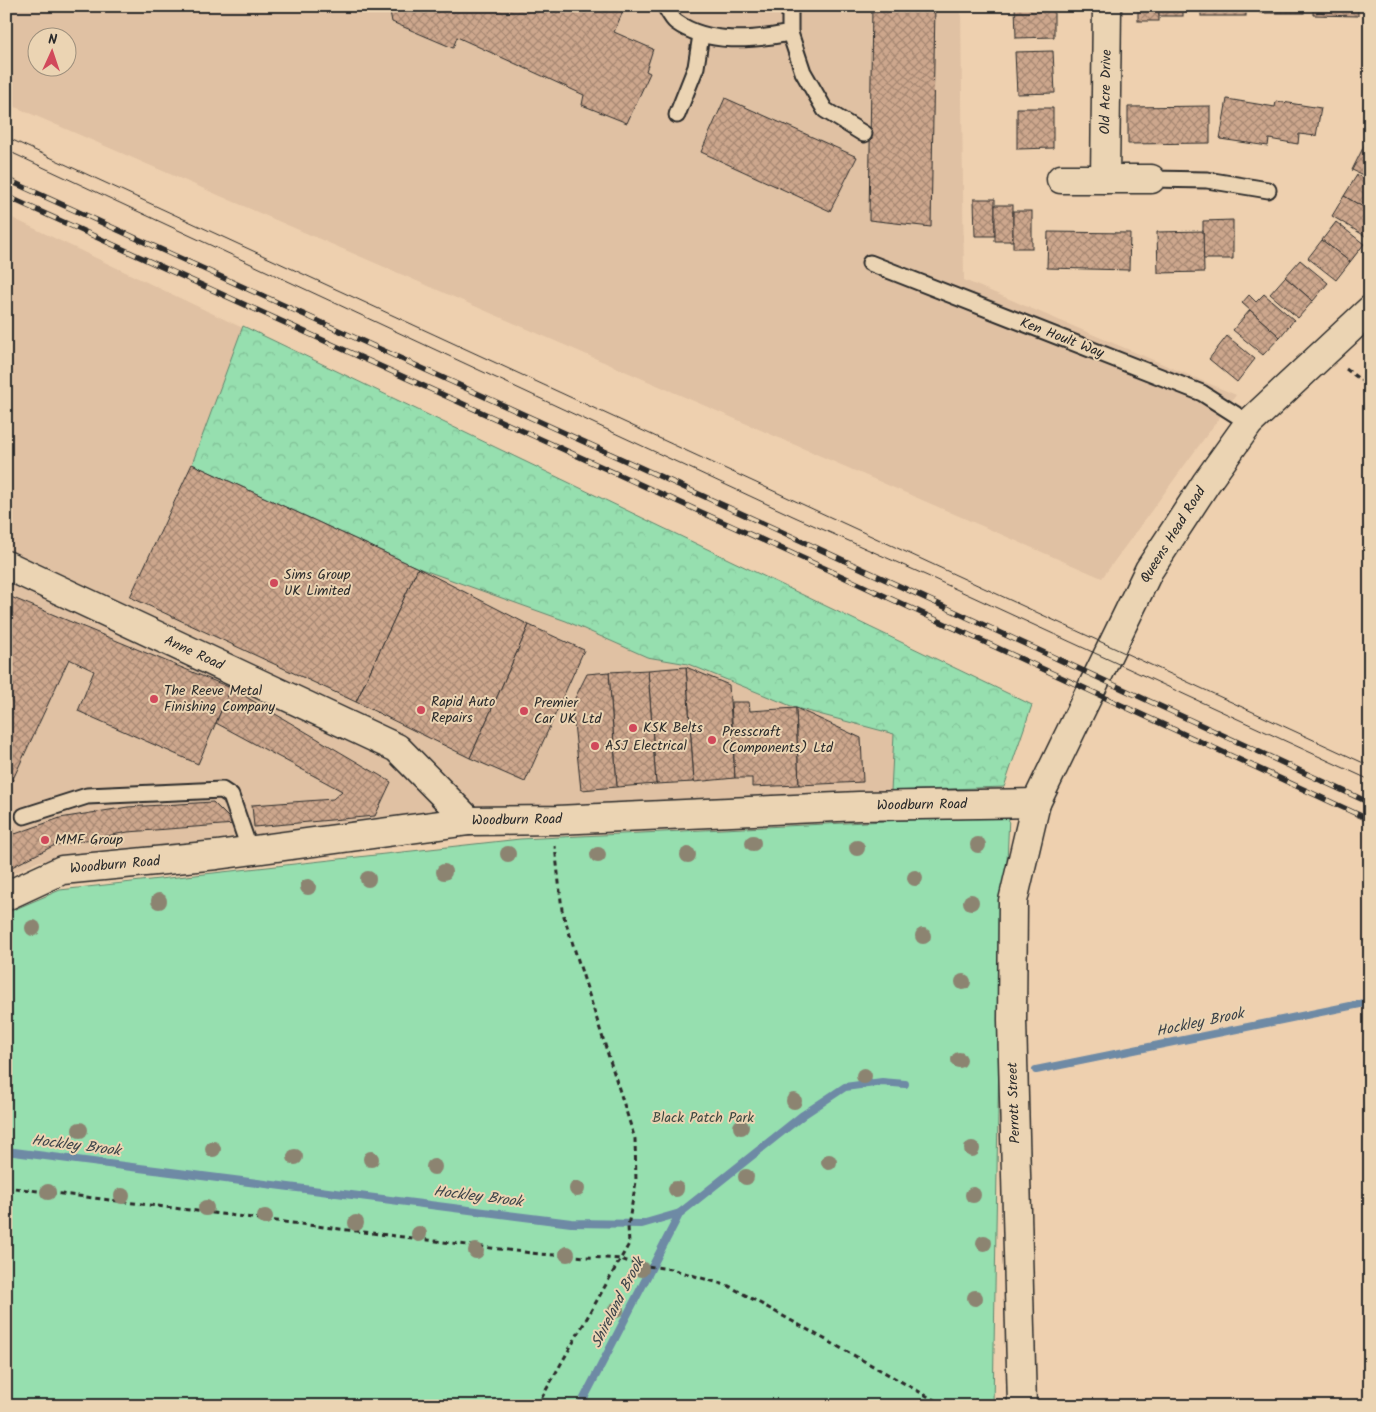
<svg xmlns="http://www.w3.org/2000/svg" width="1376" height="1412" viewBox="0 0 1376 1412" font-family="Kalam,sans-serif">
  <defs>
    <pattern id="forest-crowns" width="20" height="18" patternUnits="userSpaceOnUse" patternTransform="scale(1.25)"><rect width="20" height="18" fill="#96dfaf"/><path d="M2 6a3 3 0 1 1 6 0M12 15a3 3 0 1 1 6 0" fill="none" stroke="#81c097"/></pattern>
    <pattern id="building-cross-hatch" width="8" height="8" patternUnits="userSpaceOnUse" patternTransform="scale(1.25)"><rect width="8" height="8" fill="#cda78d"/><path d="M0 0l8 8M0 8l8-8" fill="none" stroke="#a78873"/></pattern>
  </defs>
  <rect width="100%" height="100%" fill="#eed0af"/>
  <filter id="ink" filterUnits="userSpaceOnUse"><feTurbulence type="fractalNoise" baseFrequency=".02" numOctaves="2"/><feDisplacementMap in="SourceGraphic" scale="10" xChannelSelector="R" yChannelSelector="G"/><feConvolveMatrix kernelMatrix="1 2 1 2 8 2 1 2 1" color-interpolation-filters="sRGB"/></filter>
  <g filter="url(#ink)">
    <g fill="#e0c1a3" fill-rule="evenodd">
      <path d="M6,6H961L964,280L1236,395L1102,578L6,103ZM38,38H68V68H38Z"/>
      <path d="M6,215L1032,705L1004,787L461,809L39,861L6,877Z"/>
    </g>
    <path fill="#96dfaf" stroke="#60856d" d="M1009,815L999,1052L993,1406H6V913L60,890L520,839Z"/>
    <path fill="url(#forest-crowns)" stroke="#60856d" d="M243,326L1032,705L1004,787L891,791L894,734L796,708L688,664L647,657L566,621L418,568L192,464Z"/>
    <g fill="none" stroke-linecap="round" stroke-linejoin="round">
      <g stroke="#6e8aa5" stroke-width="8">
        <path d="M1036,1070L1370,1002"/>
        <path d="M6,1151L571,1223L642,1224L680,1213L803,1115L845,1087L882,1082L905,1084"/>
        <path d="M580,1406L680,1213"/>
      </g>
    </g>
    <g fill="url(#building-cross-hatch)" stroke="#2b2b2b">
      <path d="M389,6H617L624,9L614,32L653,49L646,71L650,73L627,123L582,105L584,95L457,37L453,48L392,22Z"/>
      <path d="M872,6H935L931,227L869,220Z"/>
      <path d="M1015,6H1054V37L1016,38Z"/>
      <rect x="1138" y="6" width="21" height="15"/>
      <rect x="1159" y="6" width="24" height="10"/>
      <rect x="1201" y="6" width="45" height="10"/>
      <rect x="1260" y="6" width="44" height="7"/>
      <path d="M1313,6H1358V16L1313,15Z"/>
      <path d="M1053,51L1055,93L1017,94L1015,52Z"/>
      <path d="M725,98L857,157L830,211L701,152Z"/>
      <path d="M1227,99L1275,107L1276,101L1321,108L1316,136L1299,134L1298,144L1269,139L1268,146L1220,139Z"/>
      <path d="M1210,106V143L1128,144V107Z"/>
      <path d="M1017,108H1053V148L1017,149Z"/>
      <path d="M1370,134V178L1352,170Z"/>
      <path d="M1357,175L1370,182V211L1344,196Z"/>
      <path d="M1344,196L1370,211V239L1332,216Z"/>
      <path d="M974,199H995V236H975Z"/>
      <rect x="995" y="205" width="18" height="36"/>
      <rect x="1013" y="211" width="19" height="37"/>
      <path d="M1233,220V259H1203V221Z"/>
      <path d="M1336,222L1364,244L1350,262L1322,240Z"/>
      <path d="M1203,231L1204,272L1158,273L1157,232Z"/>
      <path d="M1048,232L1130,233L1129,270L1047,268Z"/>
      <path d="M1322,240L1350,262L1336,280L1308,258Z"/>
      <path d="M1300,260L1328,283L1313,301L1285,277Z"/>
      <path d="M1285,277L1313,301L1298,318L1270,294Z"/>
      <path d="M1264,294L1294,320L1280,337L1242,303L1249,295L1256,302Z"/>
      <path d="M1250,310L1280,337L1263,355L1233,330Z"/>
      <path d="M1227,336L1255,359L1237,382L1209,359Z"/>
      <path d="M192,464L418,568L356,702L130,597Z"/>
      <path d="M418,568L529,625L470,758L356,702Z"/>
      <path d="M6,595L231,688L198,764L78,711L94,671L69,659L6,794Z"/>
      <path d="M529,625L584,650L525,782L470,758Z"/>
      <path d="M686,667L729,685L735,778L694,782Z"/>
      <path d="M686,667L694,782L656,784L648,670Z"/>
      <path d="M648,670L656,784L617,787L609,672Z"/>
      <path d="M609,672L617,787L581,790L572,704L587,674Z"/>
      <path d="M231,688L391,782L375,816L254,827L252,805L333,799L342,791L216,723Z"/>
      <path d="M731,702H749L750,711L796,708L799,785L752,787V778H735Z"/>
      <path d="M796,708L861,738L863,782L799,785Z"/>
      <path d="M213,802L235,824L128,832L53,846L6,870V827L12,824L15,834L60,818L128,807Z"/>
    </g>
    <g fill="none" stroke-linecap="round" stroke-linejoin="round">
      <defs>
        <g id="service">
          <path d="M665,6C668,11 672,19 676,22C708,45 754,40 790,33V6"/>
          <path d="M790,33L803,72L825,110L864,134"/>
          <path d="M677,115L696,67L701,35"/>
          <path d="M1151,179L1207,180L1268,190"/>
          <path d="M870,263L1202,393L1249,423"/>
          <path d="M24,816L87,796L222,790L231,796L250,851"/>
        </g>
        <g id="minor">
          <path d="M1061,179H1151"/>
          <path d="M1105,179L1107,6"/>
          <path d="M6,565L397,748L469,821"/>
          <path d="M6,896L62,870L217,855L469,821L557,820L859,806L1036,803"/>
          <path d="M1022,1406L1012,1020L1013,901L1036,803L1149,570L1206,483L1249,423L1370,310"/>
        </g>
      </defs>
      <use href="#service" stroke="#2b2b2b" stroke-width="19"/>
      <use href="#minor" stroke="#2b2b2b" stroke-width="31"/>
      <g stroke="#2b2b2b" stroke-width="3" stroke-dasharray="5 4" stroke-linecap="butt">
        <path d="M1346,369L1370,387"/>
        <path d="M6,1187L539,1254L621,1259L638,1265L671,1269L729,1286L945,1406"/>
        <path d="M537,1406L629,1244L628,1226L636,1182L635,1139L562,910L555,846"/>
      </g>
      <use href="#service" stroke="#ebd4b3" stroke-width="15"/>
      <use href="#minor" stroke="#ebd4b3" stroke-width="28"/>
      <g stroke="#2b2b2b" stroke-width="1">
        <path d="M6,137L1370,766"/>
        <path d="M6,150L795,517L932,578L1370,780"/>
      </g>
      <defs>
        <g id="rail">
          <path d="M6,179L791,536L1370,803"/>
          <path d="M6,196L835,573L1370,820"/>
        </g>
      </defs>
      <use href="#rail" stroke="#2b2b2b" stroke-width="5.5"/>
      <use href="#rail" stroke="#ebd4b3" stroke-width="4" stroke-dasharray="11" stroke-linecap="butt"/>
    </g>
    <g fill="#8c8471">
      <circle cx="753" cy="843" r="8"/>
      <circle cx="978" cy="845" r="8"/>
      <circle cx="857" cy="848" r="8"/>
      <circle cx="508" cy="854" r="8"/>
      <circle cx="598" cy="855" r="8"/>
      <circle cx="688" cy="855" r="8"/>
      <circle cx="444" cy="872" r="8"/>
      <circle cx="915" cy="878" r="8"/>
      <circle cx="368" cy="879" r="8"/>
      <circle cx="308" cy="887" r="8"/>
      <circle cx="159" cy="901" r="8"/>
      <circle cx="971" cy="902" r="8"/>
      <circle cx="33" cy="928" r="8"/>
      <circle cx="923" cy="936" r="8"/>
      <circle cx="963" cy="982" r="8"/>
      <circle cx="959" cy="1060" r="8"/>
      <circle cx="864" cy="1076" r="8"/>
      <circle cx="794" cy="1101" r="8"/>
      <circle cx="741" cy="1127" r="8"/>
      <circle cx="80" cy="1130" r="8"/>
      <circle cx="213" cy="1149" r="8"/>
      <circle cx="972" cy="1149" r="8"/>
      <circle cx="295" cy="1157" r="8"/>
      <circle cx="371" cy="1159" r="8"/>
      <circle cx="829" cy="1162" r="8"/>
      <circle cx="434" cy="1167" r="8"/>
      <circle cx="746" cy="1177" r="8"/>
      <circle cx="577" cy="1189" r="8"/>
      <circle cx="676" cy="1189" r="8"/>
      <circle cx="48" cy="1192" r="8"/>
      <circle cx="973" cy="1195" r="8"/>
      <circle cx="122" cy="1196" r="8"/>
      <circle cx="206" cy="1208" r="8"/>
      <circle cx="265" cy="1217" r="8"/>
      <circle cx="356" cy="1223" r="8"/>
      <circle cx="419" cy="1234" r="8"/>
      <circle cx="984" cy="1243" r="8"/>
      <circle cx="476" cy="1251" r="8"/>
      <circle cx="567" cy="1254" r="8"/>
      <circle cx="641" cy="1269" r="8"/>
      <circle cx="975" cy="1298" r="8"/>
      <circle cx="616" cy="1310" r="8"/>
    </g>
  </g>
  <g fill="#d1495b" stroke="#ebd4b3" stroke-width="2">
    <circle cx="274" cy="583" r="5"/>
    <circle cx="154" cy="699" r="5"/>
    <circle cx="421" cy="710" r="5"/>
    <circle cx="524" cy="711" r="5"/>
    <circle cx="633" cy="728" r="5"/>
    <circle cx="712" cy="740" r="5"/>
    <circle cx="595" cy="746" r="5"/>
    <circle cx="45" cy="840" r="5"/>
  </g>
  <g text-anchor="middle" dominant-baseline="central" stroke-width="4" stroke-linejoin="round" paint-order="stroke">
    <g font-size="14" fill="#2b2b2b" stroke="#ebd4b3">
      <text transform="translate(1106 92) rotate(-89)">Old Acre Drive</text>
      <text transform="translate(1062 338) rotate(21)">Ken Hoult Way</text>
      <text transform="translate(1173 535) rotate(-58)">Queens Head Road</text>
      <text transform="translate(194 653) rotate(25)">Anne Road</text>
      <text transform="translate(922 805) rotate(-1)">Woodburn Road</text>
      <text transform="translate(517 820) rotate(-1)">Woodburn Road</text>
      <text transform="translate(115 865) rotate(-5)">Woodburn Road</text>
      <text transform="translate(1014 1103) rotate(-92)">Perrott Street</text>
    </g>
    <g font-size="14" fill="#2b2b2b" stroke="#ebd4b3" text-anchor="start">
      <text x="284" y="575">Sims Group<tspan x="284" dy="16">UK Limited</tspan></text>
      <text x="164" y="691">The Reeve Metal<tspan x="164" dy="16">Finishing Company</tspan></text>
      <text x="431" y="702">Rapid Auto<tspan x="431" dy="16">Repairs</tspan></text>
      <text x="534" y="703">Premier<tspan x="534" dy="16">Car UK Ltd</tspan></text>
      <text x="643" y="728">KSK Belts</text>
      <text x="722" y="732">Presscraft<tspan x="722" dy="16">(Components) Ltd</tspan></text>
      <text x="605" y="746">ASJ Electrical</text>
      <text x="55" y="840">MMF Group</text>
    </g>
    <g font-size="14" fill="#3b463f" stroke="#ebd4b3">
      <text x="703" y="1118">Black Patch Park</text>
    </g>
    <g font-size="15" font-style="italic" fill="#3c4349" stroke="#ebd4b3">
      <text transform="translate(1200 1023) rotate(-12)">Hockley Brook</text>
      <text transform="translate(76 1146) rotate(7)">Hockley Brook</text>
      <text transform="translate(478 1197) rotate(7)">Hockley Brook</text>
      <text transform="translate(618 1303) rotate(-63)">Shireland Brook</text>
    </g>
  </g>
  <rect width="1376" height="1412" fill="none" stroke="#ebd4b3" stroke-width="25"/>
  <rect x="12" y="12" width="1351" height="1387" fill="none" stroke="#2b2b2b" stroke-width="2" filter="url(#ink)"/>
  <g transform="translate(52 52) rotate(3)"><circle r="24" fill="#ebd4b3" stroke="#9e907d"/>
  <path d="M0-4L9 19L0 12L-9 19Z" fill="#d1495b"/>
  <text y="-8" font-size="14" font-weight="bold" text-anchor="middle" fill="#2b2b2b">N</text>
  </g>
</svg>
